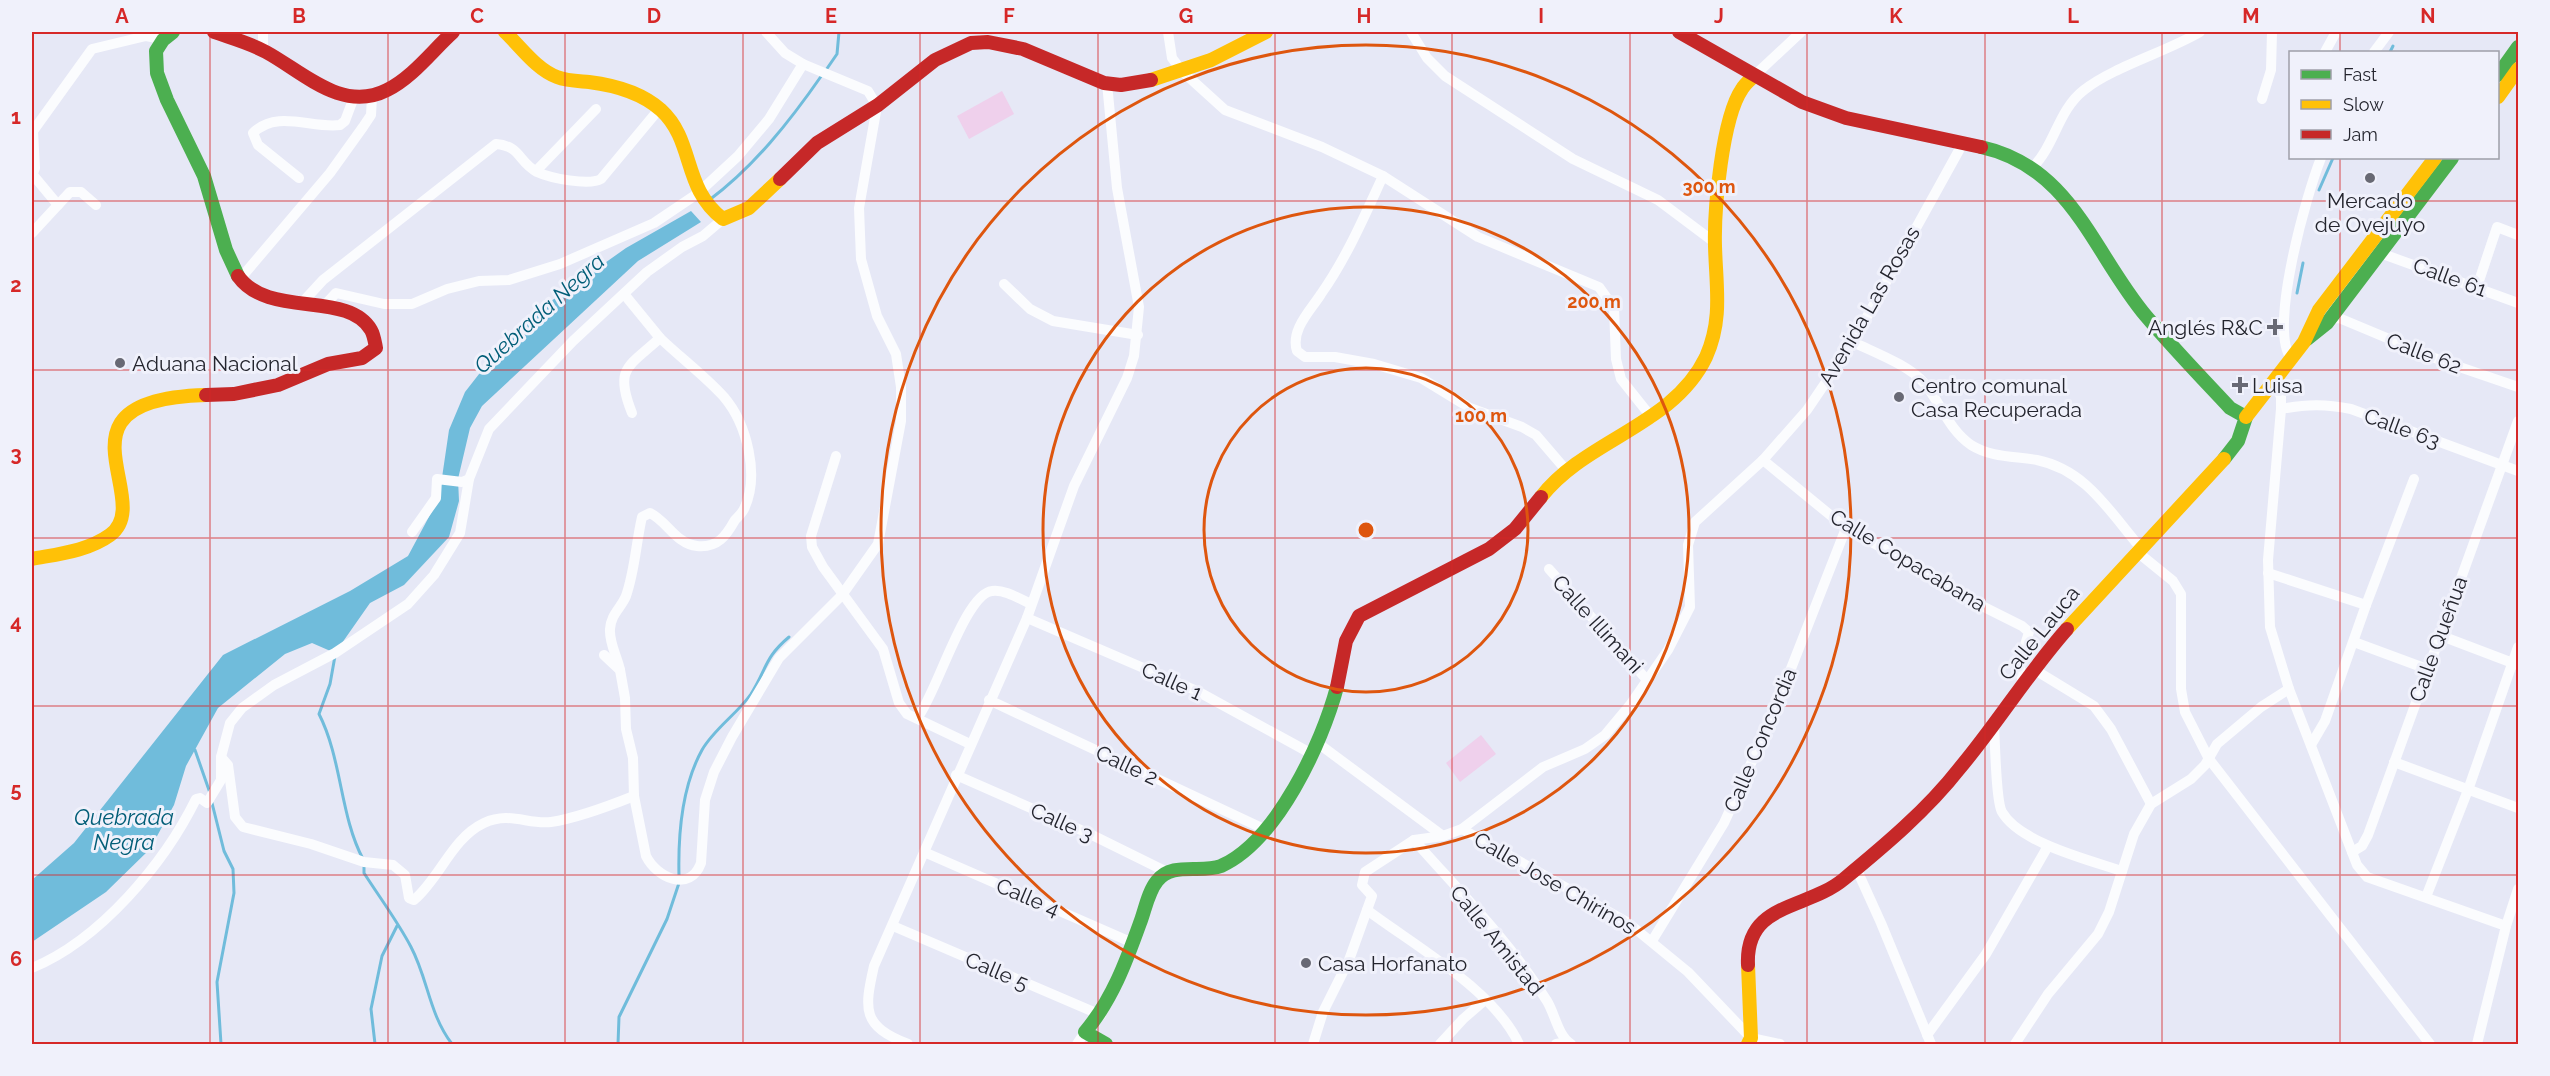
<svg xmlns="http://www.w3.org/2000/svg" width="2550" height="1076" viewBox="0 0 2550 1076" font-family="Raleway,sans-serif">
  <rect width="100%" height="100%" fill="#e6e8f6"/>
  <g fill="#efd0ec">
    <path d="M1002,91L1014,114L969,139L957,116Z"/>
    <path d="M1481,735L1496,754L1460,782L1446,763Z"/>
  </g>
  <path fill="#70bcdb" d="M691,211L701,222L638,261L482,406L470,428L458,479L459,501L449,537L404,585L370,603L335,653L312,643L285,654L218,708L186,766L174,805L150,849L106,892L32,942V880L74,843L223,655L350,591L408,556L439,498L449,430L465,392L497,351L530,316L626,248Z"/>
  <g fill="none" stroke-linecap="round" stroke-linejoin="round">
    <g stroke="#70bcdb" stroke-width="3">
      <path d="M744,32H751"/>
      <path d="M2390,52L2393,46"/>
      <path d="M826,70L837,54L839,32"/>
      <path d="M2319,190L2333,158"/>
      <path d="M708,201C754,167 790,121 822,75"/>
      <path d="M2297,293L2303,263"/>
      <path d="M335,656L330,684L319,714C342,759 340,816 363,859"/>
      <path d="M195,750L210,793"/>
      <path d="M212,803L224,851L233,869L234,893L217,982L221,1044"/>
      <path d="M364,865V873C380,898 398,922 411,947C428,979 429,1014 452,1044"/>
      <path d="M679,876C678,836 682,786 702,750C714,729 737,714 751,694C767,669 764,658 789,637"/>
      <path d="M32,1040V1044"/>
      <path d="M375,1044L371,1009L382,956L397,926"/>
      <path d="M618,1044L619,1017L667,919L679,883"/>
    </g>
    <g stroke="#fbfcfe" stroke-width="10">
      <path d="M1168,32L1172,58L1182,71L1225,110L1322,147L1383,176L1478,237L1599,287L1614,308L1616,359L1621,379L1652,418"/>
      <path d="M1411,32L1427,58L1445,76L1573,159L1658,200L1714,242"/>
      <path d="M263,51V32"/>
      <path d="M2325,52L2336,32"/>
      <path d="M2374,52L2389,32"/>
      <path d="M1754,76L1801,32"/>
      <path d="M2262,99L2271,70L2272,32"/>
      <path d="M2033,167C2055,145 2058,110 2084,90C2113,67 2166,52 2200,32"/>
      <path d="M536,171L596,109"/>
      <path d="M33,175L58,205"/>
      <path d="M32,176L35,168L33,131L92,49L146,36L162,39"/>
      <path d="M1383,176C1364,217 1347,257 1321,294C1311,310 1290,330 1297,351L1305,357H1335L1374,364L1421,378L1470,408L1522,427L1536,435L1566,470"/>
      <path d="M299,178L258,145L253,133C277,109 312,129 340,125L345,121L354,97"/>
      <path d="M32,233L70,192H81L96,205"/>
      <path d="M2380,253L2518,303"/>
      <path d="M240,279L330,173L363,127L371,115L372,97"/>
      <path d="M1004,284L1030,309L1053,321L1138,335"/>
      <path d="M2477,287L2497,227L2518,235"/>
      <path d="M624,294L660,338C628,367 614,368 632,413"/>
      <path d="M300,305L323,280L496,144C521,146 518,162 537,172C550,178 589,186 601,179L660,108"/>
      <path d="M324,306L336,293L384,304H412L447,289L479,281L509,280L560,264L654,223L697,194L738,156L769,119L803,64"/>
      <path d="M2330,319L2339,318L2442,361L2518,387"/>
      <path d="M1853,342C1873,352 1909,365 1924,383C1941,403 1948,429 1971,445C1992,458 2014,456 2037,460C2086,470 2109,511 2140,547"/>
      <path d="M2291,358C2268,329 2307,193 2321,158"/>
      <path d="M2274,382L2281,397V409L2268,560L2270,627L2289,689L2357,865L2367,877L2506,926"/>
      <path d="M2281,409C2307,404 2326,404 2351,409L2518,471"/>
      <path d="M836,456L811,536L812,547L823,567L883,649L899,703L907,714L970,744"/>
      <path d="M1763,460L1846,528L1921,569L1960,595L2022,626L2029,632C2024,650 2015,666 2024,683"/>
      <path d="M412,532L436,498L437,479L462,482L469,479L489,429L573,341L647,272L682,247L703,236L723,219"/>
      <path d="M2136,551L2173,581L2181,594V689L2185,712L2209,759L2430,1044"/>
      <path d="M1549,569L1647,680"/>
      <path d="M2268,573L2366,605"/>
      <path d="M1027,618L1197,691L1312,754"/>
      <path d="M2439,635L2518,665"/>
      <path d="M2354,642L2427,669"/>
      <path d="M604,655L620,670L625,698L626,729L633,758L634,796L646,856C657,878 690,893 701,863L705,800L714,772L732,737L779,658L842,595L878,544L901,421V387L896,354L877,316L861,259L859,208L877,106L868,91L803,64L785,53L766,32"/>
      <path d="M620,670C617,656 609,643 610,629C611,614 621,608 626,596C635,570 636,543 642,517L650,513C667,521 676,544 697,546C718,548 726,536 735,520C738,517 742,513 744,509C760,476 747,424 724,397C705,376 681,358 660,338"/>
      <path d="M2035,670L2094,706L2111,729L2151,804"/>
      <path d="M989,700L1264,829"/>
      <path d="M918,717C937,692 965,594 992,591C1004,589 1020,599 1031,604"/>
      <path d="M1994,724C1995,741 1996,802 2002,812C2020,843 2089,860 2122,871"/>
      <path d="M1319,744L1443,836"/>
      <path d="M2311,745L2325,721L2366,605L2414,479"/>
      <path d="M221,757L228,765L235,817L243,827L311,844L364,862L393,865L405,875L409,898L414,900C440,878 452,838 484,823C510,811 528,825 551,822C578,818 609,806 634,796"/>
      <path d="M2394,762L2518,808"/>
      <path d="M956,775L1090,834L1167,872"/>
      <path d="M1462,829L1627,922L1688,972L1751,1038L1780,1044"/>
      <path d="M1414,840C1460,892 1510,942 1547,1001C1555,1014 1558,1036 1571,1044"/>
      <path d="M924,852L1133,943"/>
      <path d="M2352,852L2362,846L2368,835L2518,421"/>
      <path d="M1857,870L1881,923L1931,1044"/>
      <path d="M2426,897L2468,790L2518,647"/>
      <path d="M1367,910C1415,946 1494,990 1519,1044"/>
      <path d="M893,926L1101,1015"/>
      <path d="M1652,941L1724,823L1772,717L1846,528"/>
      <path d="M32,968C100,940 164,864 196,799L200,798L207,803L221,780V757L230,723L242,708L274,685L335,653L408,604L434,575L460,533L469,479"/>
      <path d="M1927,1035L1986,954L2048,846"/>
      <path d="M908,1044C862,1026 864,1010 874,966L1027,618L1074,486L1127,378L1134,356L1139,307L1117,188L1107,83"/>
      <path d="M1077,1044L1085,1032"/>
      <path d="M1313,1044L1323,1012L1349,960L1372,896L1362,885L1365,872L1414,840L1443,836L1462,829L1543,767L1585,749L1605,735L1630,705L1668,650L1690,607L1688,545L1695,522L1763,460L1807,410L1853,342L1963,143"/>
      <path d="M1440,1044L1463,1019L1485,1000"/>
      <path d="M1556,1044L1568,1042"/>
      <path d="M2015,1044L2048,994L2098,934L2109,912L2134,834L2151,804L2191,779L2205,765L2217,744L2261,707L2289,689"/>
      <path d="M2477,1044L2506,926L2518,889"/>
    </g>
    <g stroke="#4caf50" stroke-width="14">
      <path d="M173,32L163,40L156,51L157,73L167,100L204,176L226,250L238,276"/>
      <path d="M2498,75L2518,47"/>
      <path d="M1981,147C2072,167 2093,253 2146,316C2173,348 2202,378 2230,408L2246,417L2238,441L2224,459"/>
      <path d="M2307,339L2327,323L2452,158"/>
      <path d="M1106,1044L1085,1032C1112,1000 1126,962 1140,923C1145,910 1148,892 1157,881C1172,861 1201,874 1221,866C1277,841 1322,743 1337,687"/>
    </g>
    <g stroke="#ffc107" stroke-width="14">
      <path d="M505,32C521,47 536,69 557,77C567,81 578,81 589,82C613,85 642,93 661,110C695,141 682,188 723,219L749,208L780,179"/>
      <path d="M1151,80L1211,60L1266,32"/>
      <path d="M2498,97L2518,69"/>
      <path d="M2246,417L2304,342L2319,310L2435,158"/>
      <path d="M1541,497C1586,439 1673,426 1706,357C1723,319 1716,286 1715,246C1714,210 1722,118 1742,89C1745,84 1750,80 1754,76"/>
      <path d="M32,559C58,554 88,551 110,535C158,500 43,399 206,395"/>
      <path d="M2067,629L2224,459"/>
      <path d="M1748,965L1751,1038L1748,1044"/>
    </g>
    <g stroke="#c62828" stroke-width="14">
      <path d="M214,32C231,38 250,43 266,52C303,72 342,113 387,90C413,77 432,51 453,32"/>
      <path d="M1679,32L1802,102L1846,118L1981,147"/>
      <path d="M780,179L817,143L878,105L935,60L971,43L988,42L1023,49L1104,83L1121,85L1151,80"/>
      <path d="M206,395L234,394L278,385L328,364L362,358L376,348C375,343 374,335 371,330C348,290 268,319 238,276"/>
      <path d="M1337,687L1346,641L1359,616L1489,549L1515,529L1541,497"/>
      <path d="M1748,965C1745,902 1807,910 1844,879C1884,846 1927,810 1959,769C1997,724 2028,673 2067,629"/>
    </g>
  </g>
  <path fill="none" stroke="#d62828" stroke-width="1.5" stroke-opacity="0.55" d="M210,32V1044M388,32V1044M565,32V1044M743,32V1044M920,32V1044M1098,32V1044M1275,32V1044M1452,32V1044M1630,32V1044M1807,32V1044M1985,32V1044M2162,32V1044M2340,32V52M2340,158V1044M32,201H2518M32,370H2518M32,538H2518M32,706H2518M32,875H2518"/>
  <g fill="none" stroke="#de560e" stroke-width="3">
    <circle cx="1366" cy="530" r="162"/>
    <circle cx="1366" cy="530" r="323"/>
    <circle cx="1366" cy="530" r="485"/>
  </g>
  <g fill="#686974" stroke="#f0f1fb" stroke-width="2">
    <circle cx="2370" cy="178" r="6"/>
    <path d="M2272 318h6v6h6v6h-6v6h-6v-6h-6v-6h6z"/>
    <circle cx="120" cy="363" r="6"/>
    <path d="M2237 376h6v6h6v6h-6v6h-6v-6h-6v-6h6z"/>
    <circle cx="1899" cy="397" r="6"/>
    <circle cx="1306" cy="963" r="6"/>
  </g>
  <g text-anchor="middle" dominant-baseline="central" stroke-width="6" stroke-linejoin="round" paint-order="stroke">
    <g font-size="21" fill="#24252e" stroke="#f0f1fb" text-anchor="start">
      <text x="2370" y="200" text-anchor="middle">Mercado<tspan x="2370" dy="24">de Ovejuyo</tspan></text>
      <text x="2263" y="327" text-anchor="end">Anglés R&amp;C</text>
      <text x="132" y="363">Aduana Nacional</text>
      <text x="1911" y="385">Centro comunal<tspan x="1911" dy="24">Casa Recuperada</tspan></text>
      <text x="2252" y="385">Luisa</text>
      <text x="1318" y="963">Casa Horfanato</text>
    </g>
    <g font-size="21" fill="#24252e" stroke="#f0f1fb">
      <text transform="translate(2450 277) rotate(20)">Calle 61</text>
      <text transform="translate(1869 306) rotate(-60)">Avenida Las Rosas</text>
      <text transform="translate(2424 353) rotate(21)">Calle 62</text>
      <text transform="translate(2402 428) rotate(20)">Calle 63</text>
      <text transform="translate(1908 560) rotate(31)">Calle Copacabana</text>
      <text transform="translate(1598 624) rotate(48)">Calle Illimani</text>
      <text transform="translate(2039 633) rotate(-51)">Calle Lauca</text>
      <text transform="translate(2438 639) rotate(-70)">Calle Queñua</text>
      <text transform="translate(1172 681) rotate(24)">Calle 1</text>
      <text transform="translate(1760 740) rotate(-67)">Calle Concordia</text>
      <text transform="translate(1127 765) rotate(25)">Calle 2</text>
      <text transform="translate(1062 822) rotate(24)">Calle 3</text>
      <text transform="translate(1555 883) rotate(30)">Calle Jose Chirinos</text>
      <text transform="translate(1028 897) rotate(23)">Calle 4</text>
      <text transform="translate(1497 940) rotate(51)">Calle Amistad</text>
      <text transform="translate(997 971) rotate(23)">Calle 5</text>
    </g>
    <g font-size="22" font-style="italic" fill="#015d77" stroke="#f0f1fb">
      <text transform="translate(539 313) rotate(-42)">Quebrada Negra</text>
      <text x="124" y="817">Quebrada<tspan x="124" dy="25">Negra</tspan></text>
    </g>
  </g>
  <circle cx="1366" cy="530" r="9" fill="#de560e" stroke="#f0f1fb" stroke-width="3"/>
  <g font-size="18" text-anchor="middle" font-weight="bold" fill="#de560e" stroke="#f0f1fb" stroke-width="6" stroke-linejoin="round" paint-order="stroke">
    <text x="1709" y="193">300 m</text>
    <text x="1594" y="308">200 m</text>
    <text x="1481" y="422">100 m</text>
  </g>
  <rect width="2550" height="1076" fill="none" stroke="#f0f1fb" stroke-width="66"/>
  <rect x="2289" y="51" width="210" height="108" fill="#f0f1fb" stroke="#9e9fa9" stroke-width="1.5"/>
  <rect x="2301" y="70" width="30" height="9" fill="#4caf50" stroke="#9e9fa9" stroke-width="1.5"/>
  <text x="2343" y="81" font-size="18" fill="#24252e">Fast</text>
  <rect x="2301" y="100" width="30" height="9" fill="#ffc107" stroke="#9e9fa9" stroke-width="1.5"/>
  <text x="2343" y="111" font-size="18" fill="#24252e">Slow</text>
  <rect x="2301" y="130" width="30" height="9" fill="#c62828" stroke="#9e9fa9" stroke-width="1.5"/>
  <text x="2343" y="141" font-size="18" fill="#24252e">Jam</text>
  <rect x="33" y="33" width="2484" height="1010" fill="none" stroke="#d62828" stroke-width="2"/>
  <g font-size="20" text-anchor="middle" font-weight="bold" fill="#d62828">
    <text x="122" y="23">A</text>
    <text x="299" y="23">B</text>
    <text x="477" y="23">C</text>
    <text x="654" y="23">D</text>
    <text x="831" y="23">E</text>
    <text x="1009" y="23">F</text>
    <text x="1186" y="23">G</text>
    <text x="1364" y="23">H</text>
    <text x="1541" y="23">I</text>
    <text x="1719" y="23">J</text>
    <text x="1896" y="23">K</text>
    <text x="2073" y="23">L</text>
    <text x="2251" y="23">M</text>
    <text x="2428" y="23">N</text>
    <text x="16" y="124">1</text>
    <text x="16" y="292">2</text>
    <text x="16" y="461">3</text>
    <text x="16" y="629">4</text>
    <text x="16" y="797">5</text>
    <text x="16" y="966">6</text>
  </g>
</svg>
